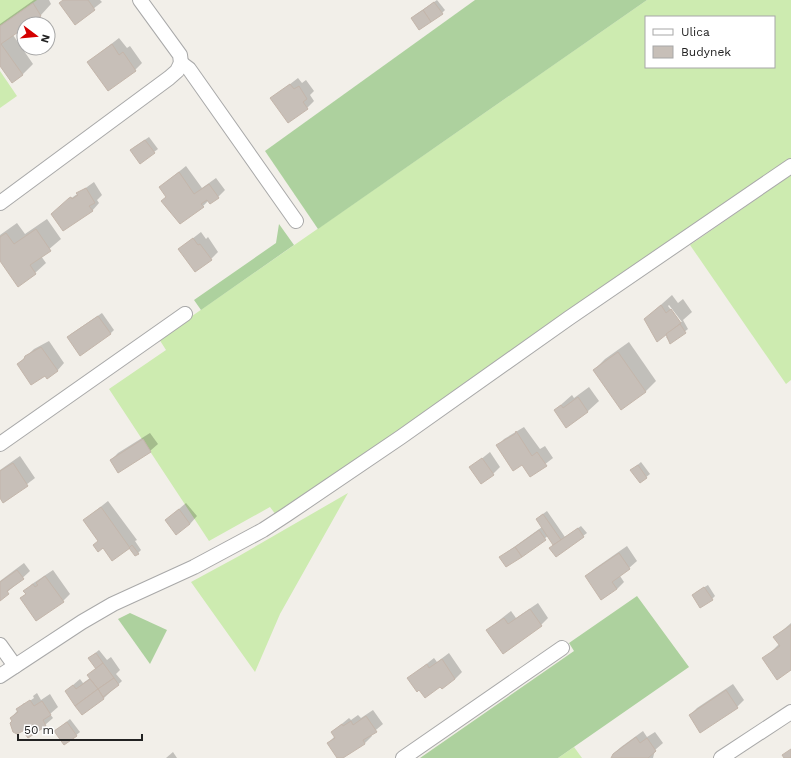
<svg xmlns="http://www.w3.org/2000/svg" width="791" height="758" viewBox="0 0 791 758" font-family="'Work Sans',sans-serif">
  <rect width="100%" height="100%" fill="#f2efe9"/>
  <g fill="#cdebb0" fill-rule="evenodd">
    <path d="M0,0H37L0,26Z"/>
    <path d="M647,0H791V159L276,515L270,507L209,541L109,389L166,350L159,339ZM646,17H774V67H646Z"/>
    <path d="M0,71L17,96L0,108Z"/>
    <path d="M791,175V380L786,384L690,245Z"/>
    <path d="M348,493L280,614L255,672L191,582L239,556Z"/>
    <path d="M574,747L582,758H558Z"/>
  </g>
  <g fill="#add19e">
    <path d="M475,0H647L318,229L265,151Z"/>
    <path d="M279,224L294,245L201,310L194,300L276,243Z"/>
    <path d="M637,596L689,667L558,758H420L574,651L569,643Z"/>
    <path d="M130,613L167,630L150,664L118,619Z"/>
  </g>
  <g fill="#0003" fill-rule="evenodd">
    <path d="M34,0H49L51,4L41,15L28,24H24V27L13,35L33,64L22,75L0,64V24Z"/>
    <path d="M63,0H100L102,2L75,23Z"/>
    <path d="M437,0L445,10L442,13L415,15Z"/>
    <path d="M119,38L127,48L130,46L142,63L135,70L88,62Z"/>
    <path d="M298,78L302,83L306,80L314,91L310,95L314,101L307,108L272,98Z"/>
    <path d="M149,137L158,149L154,152L134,147Z"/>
    <path d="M186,166L202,188L216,178L225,190L218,197L209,200L203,206L167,196L160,187Z"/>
    <path d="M94,182L102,195L97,200L99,203L92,211L59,207Z"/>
    <path d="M47,219L61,239L41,256L46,263L35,273L0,260V235L17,223L25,234Z"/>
    <path d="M201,232L206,239L208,237L218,252L211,259L179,249Z"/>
    <path d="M672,295L678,303L683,299L692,312L683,320L688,329L670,343L666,337L672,330L645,319ZM669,305L682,322H680L668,306Z"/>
    <path d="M102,313L114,330L110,334H71Z"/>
    <path d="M49,341L64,363L57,371L46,374L18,364L34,349Z"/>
    <path d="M629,342L656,381L645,392L594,370L605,359Z"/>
    <path d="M589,387L599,401L588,411L566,426L555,410L572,395L574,398Z"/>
    <path d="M524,427L540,449L545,446L553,458L530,476L522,464L497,446L504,439Z"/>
    <path d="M150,433L158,444L150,451L111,460L118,453Z"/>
    <path d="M490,452L500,467L493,474L470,468Z"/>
    <path d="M20,456L35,478L4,502L0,496V470Z"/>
    <path d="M641,462L650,474L640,482L635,467Z"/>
    <path d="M108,501L137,540L135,541L141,550L136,555L131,546L112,560L84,520Z"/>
    <path d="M186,503L197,516L190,524L166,520Z"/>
    <path d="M547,511L565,537L581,526L587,533L583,536L551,548L554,544L548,536L507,566L504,554L542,527L540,516Z"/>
    <path d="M627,546L637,561L620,576L624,582L617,589L586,576L594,569Z"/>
    <path d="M24,563L30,571L0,599V581Z"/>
    <path d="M53,570L70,594L63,601L21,598L26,594L25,591L32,584Z"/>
    <path d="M708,585L715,596L712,599L696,592Z"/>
    <path d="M538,603L548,618L541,625L487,630L511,611L516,618Z"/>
    <path d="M791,623V669L764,659L779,644L775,637Z"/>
    <path d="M99,650L107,660L111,657L120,670L116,674L122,681L104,698L82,714L66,691L80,679L83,683L90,678L89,675L96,668L89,658Z"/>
    <path d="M449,653L462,672L455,679L440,685L420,688L409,678L434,658L437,662Z"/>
    <path d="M733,684L744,700L737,707L690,715L697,708Z"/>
    <path d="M37,693L41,700L50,694L58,707L50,714L53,718L45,725L23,729L11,718L24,703V705L34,698L33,696Z"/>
    <path d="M373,710L383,724L371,734L372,736L365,743L342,758H338L328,743L335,736L332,732L349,718L351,720L358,715L361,718Z"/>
    <path d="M70,719L80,732L65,744L55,731Z"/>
    <path d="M643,731L647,737L655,732L663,743L655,750L653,758H612L613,754L621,747Z"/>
    <path d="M173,752L177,758H166Z"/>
  </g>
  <g fill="#c7bfb8" stroke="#c4b6ab">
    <path d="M63,0H88L95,10L75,25L59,3Z"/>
    <path d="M434,2L443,14L431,22L423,10Z"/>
    <path d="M33,3L41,16L29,24H24V28L1,44L23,75L12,83L0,66V26Z"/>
    <path d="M423,10L431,22L419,30L411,18Z"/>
    <path d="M112,44L119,55L123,52L136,71L108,91L87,62Z"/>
    <path d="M290,84L294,89L299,86L307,99L303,102L308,109L288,123L270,98Z"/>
    <path d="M145,140L155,153L140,164L130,150Z"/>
    <path d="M179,172L194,194L209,184L219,198L210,204L207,200L201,204L204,207L180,224L161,201L166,197L159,187Z"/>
    <path d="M86,188L95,203L89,206L93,211L63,231L51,214L69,198L71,197L72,199L78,195L76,193Z"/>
    <path d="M36,229L51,251L30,265L36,274L18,287L0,261V237L6,233L14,244Z"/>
    <path d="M193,238L198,245L200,244L212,260L195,272L178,249Z"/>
    <path d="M661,305L666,313L671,309L681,323L657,342L644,319Z"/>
    <path d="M98,316L111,334L80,356L67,337Z"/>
    <path d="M680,324L686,333L670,344L666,334Z"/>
    <path d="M41,347L58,371L47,379L45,376L31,385L17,364L24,359L25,356Z"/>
    <path d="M618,352L646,392L621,410L593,370Z"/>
    <path d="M578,397L588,412L566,428L554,410L561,405L563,408Z"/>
    <path d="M516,431L532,456L537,452L547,466L530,477L522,465L513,471L496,445L515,434Z"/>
    <path d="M143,439L151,452L118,473L110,460Z"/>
    <path d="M482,458L494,475L481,484L469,467Z"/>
    <path d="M13,463L28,486L3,503L0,498V471Z"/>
    <path d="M638,465L647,478L640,483L630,470Z"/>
    <path d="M101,507L130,548L112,561L103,548L98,552L93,545L98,541L83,520Z"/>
    <path d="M179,509L190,524L176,535L165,520Z"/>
    <path d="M543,514L561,540L553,545L536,519Z"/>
    <path d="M578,528L584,537L556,557L549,548Z"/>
    <path d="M539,530L546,540L522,557L515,547Z"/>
    <path d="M132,545L139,554L135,556L129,548Z"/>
    <path d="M515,547L522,557L506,567L499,557Z"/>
    <path d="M619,553L630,569L612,582L617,589L601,600L585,576Z"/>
    <path d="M17,570L24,579L7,591L9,594L0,601V582Z"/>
    <path d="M45,576L64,602L36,621L20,598L26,594L23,591L33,584L35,587L38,585L36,583Z"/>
    <path d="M704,587L713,600L700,608L692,595Z"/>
    <path d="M530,609L542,626L503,654L486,630L504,618L508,624Z"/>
    <path d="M791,625V670L777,680L762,658L780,646L773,637Z"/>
    <path d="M96,653L103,663L96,669L88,658Z"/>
    <path d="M442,659L455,679L442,689L440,687L425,698L419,690L417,692L407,678L427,664L429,668Z"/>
    <path d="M103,663L114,678L98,689L87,675Z"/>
    <path d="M114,678L119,685L103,697L98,689Z"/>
    <path d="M90,679L98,689L75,706L65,691L73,685L76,689Z"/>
    <path d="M98,689L104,699L82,715L75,706Z"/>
    <path d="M726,690L738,708L700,733L689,715Z"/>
    <path d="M30,700L34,706L42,701L51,715L43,720L46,726L28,738L23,731L17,734L13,732L10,723L12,721L10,718L18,712L16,709Z"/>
    <path d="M366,716L377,732L363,740L365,744L343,758H337L327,743L335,738L331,732L342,724L343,726L351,721L353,725Z"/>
    <path d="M67,722L77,736L64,745L54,731Z"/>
    <path d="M636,737L640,743L647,738L656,751L648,758H611L613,754Z"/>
    <path d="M791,749V758H784L782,755Z"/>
  </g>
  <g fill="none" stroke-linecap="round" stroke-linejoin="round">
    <defs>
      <g id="minor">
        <path d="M140,0L180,55L181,63"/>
        <path d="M0,203L169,78L177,71L181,63L189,69L296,221"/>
        <path d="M0,444L185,314"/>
        <path d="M0,645L15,666"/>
        <path d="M0,676L82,622L113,604L194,567L263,530L286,515L401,437L569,318L791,166"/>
        <path d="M403,758L562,648"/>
        <path d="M721,758L791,712"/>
      </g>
    </defs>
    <use href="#minor" stroke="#a9a9a9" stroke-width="16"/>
    <use href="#minor" stroke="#fff" stroke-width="14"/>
  </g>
  <rect x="645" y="16" width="130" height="52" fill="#ffffff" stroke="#a7a7a7"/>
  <rect x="653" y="29" width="20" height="6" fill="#ffffff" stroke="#a7a7a7"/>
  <text x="681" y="36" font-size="12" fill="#222222">Ulica</text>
  <rect x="653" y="46" width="20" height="12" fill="#c7bfb8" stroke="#a7a7a7"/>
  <text x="681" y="56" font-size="12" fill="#222222">Budynek</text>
  <g transform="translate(36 36) rotate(106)"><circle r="19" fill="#ffffff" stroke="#a7a7a7"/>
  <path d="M0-3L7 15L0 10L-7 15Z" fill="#d40000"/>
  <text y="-6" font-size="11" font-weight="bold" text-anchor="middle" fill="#222222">N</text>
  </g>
  <path d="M18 734v6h124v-6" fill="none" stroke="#222222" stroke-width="2"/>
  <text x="24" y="734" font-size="12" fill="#222222" stroke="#ffffff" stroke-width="3" paint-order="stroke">50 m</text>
</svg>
